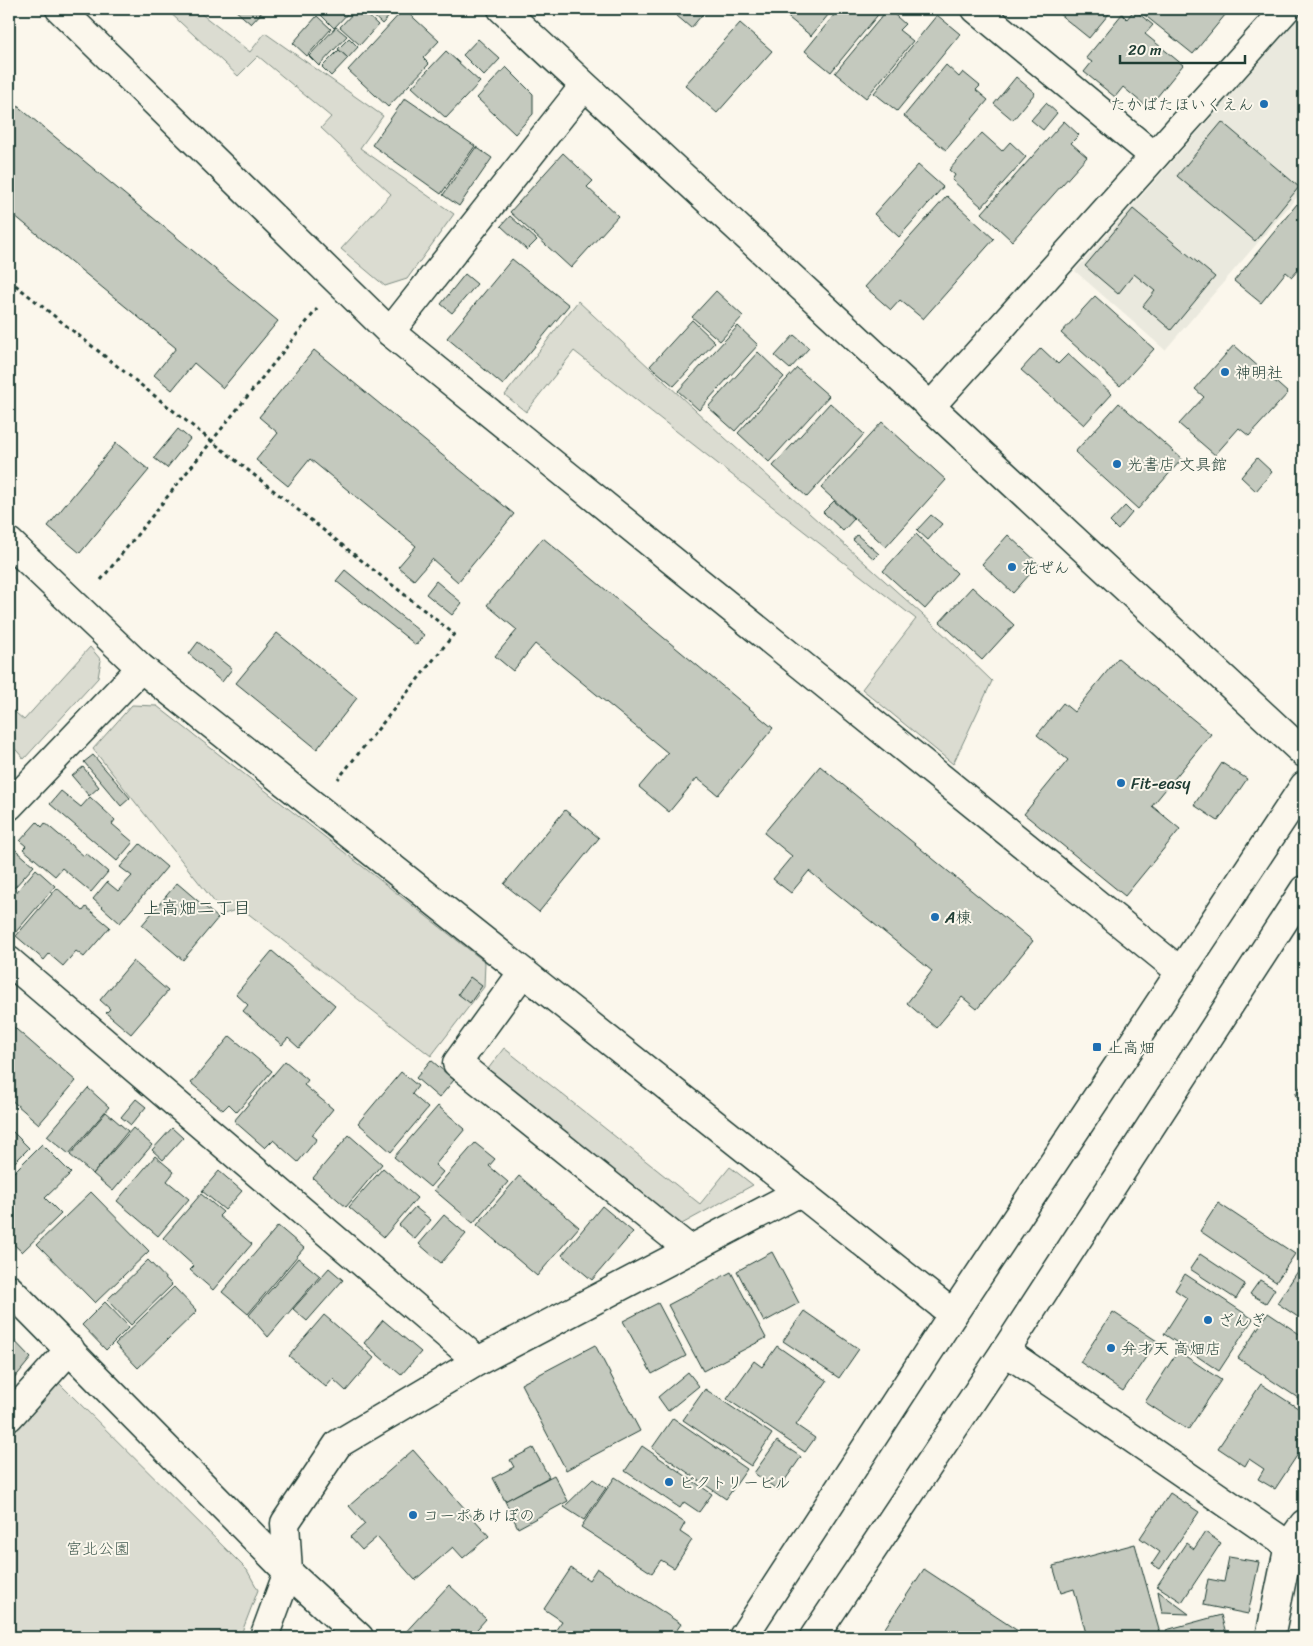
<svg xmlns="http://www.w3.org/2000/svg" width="1313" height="1646" viewBox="0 0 1313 1646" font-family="Sriracha,'Klee One',sans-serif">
  <rect width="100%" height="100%" fill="#fbf7ec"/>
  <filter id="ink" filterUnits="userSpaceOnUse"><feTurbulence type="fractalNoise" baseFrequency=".02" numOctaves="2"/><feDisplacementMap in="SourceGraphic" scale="10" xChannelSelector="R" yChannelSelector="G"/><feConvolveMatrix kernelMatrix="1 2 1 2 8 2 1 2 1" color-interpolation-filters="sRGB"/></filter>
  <g filter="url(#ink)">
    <path fill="#eae9de" d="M1304,12V201L1298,196L1165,350L1075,271Z"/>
    <g fill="#dbdcd1" stroke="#7d8c82">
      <path d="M166,9H195L250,52L265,33L383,116L360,148L454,214L407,279L385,286L341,249L391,194L321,128L331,117L258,56L238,76Z"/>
      <path d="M578,301L724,437L932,623L992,681L953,764L862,689L916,619L574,351L526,412L505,395Z"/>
      <path d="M90,647L101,660L98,678L24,759L9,742V707L24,720Z"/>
      <path d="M132,705L157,706L485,962L484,987L431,1056L241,908L224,914L93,749Z"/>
      <path d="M504,1048L700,1204L730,1167L753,1185L680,1225L488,1069Z"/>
      <path d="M58,1382L247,1570L258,1590L240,1637H9V1438Z"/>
    </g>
    <g fill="#c4c9be" stroke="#1f3d34">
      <path d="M234,9H265L251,24Z"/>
      <path d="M315,9H352L334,28Z"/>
      <path d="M357,9H361L378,25L360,45L340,27Z"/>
      <path d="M366,9H396L382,24Z"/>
      <path d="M404,9L439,41L423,58L429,64L388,107L348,70Z"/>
      <path d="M669,9H707L691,28Z"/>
      <path d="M778,9H833L811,36Z"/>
      <path d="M839,9H879L881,11L831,72L805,51Z"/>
      <path d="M888,9L905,24L899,30L913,41L866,98L835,73Z"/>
      <path d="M1053,9H1113L1089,38Z"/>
      <path d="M1137,9H1230L1193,54Z"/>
      <path d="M1134,10L1153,25L1145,34L1183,65L1148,108L1123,87L1115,97L1084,72L1092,62L1086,58L1122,14L1127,19Z"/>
      <path d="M937,15L960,34L897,111L874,93Z"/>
      <path d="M317,16L331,29L307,56L293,43Z"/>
      <path d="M740,23L772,51L717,113L685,85Z"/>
      <path d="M336,27L347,36L319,66L309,56Z"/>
      <path d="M349,38L358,47L348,58L338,49Z"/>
      <path d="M478,39L500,59L484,76L463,55Z"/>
      <path d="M339,50L348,58L331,76L322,67Z"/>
      <path d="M446,51L480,82L446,118L412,87Z"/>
      <path d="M946,65L959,77L963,72L980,86L976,90L988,100L946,150L904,116Z"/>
      <path d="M506,67L533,94V114L515,134L477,98Z"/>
      <path d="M1016,77L1035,93L1013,120L994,104Z"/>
      <path d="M405,98L475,146L441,194L372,145Z"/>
      <path d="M9,99L278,321L223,388L194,363L172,390L154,375L176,348L9,211Z"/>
      <path d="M1046,103L1057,113L1043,130L1031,120Z"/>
      <path d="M1064,121L1079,135L1071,143L1087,157L1012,241L982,213Z"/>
      <path d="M1222,122L1299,187L1255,241L1177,176Z"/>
      <path d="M982,133L1002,151L1010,142L1026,157L982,207L952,180L955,175L949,170Z"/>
      <path d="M476,147L492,158L459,206L443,195Z"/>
      <path d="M563,153L593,181L587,187L618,216L571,268L510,212Z"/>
      <path d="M918,165L943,187L899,237L874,214Z"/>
      <path d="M947,196L994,239L923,319L900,300L891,310L865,287Z"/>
      <path d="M1297,204L1304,210V250L1301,254L1304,256V263L1292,277L1286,272L1261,303L1234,281Z"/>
      <path d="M1133,209L1215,277L1171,330L1143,306L1155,291L1134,274L1118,294L1085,266Z"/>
      <path d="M510,216L537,240L527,250L501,226Z"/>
      <path d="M512,259L569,305L503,385L447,338Z"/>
      <path d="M465,274L477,284L452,313L441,304Z"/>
      <path d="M716,291L743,316L720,341L692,317Z"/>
      <path d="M1095,296L1154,349L1120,386L1061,333Z"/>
      <path d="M692,320L715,342L674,386L650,366Z"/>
      <path d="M738,326L758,345L699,410L678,391Z"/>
      <path d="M794,335L809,348L790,369L775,356Z"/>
      <path d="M1234,345L1288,393L1249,436L1239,428L1215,455L1179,424L1204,397L1195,389Z"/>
      <path d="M1041,348L1058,364L1068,354L1112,394L1084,425L1021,370Z"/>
      <path d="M314,350L514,514L458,582L432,559L414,580L398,567L416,546L310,459L288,486L256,460L278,433L259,417Z"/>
      <path d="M758,352L784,377L735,431L708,407Z"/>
      <path d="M797,368L829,396L769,462L738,433Z"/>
      <path d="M830,403L864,434L807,497L773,466Z"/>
      <path d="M1119,403L1182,459L1138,509L1075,452Z"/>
      <path d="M882,422L946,480L886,547L821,488Z"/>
      <path d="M178,429L190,439L167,468L154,458Z"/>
      <path d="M116,443L149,470L80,553L48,526Z"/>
      <path d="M1257,458L1272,472L1256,491L1241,477Z"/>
      <path d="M834,501L854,519L843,531L823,512Z"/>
      <path d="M1125,506L1132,513L1118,530L1110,522Z"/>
      <path d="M931,515L942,524L928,540L917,530Z"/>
      <path d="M916,534L957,573L925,609L883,571Z"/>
      <path d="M857,535L879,554L874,559L853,540Z"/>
      <path d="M1008,535L1039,564L1013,593L982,564Z"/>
      <path d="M543,538L773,728L718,795L697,778L669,812L639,787L668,753L535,644L513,671L495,656L517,630L487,605Z"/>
      <path d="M345,570L424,635L416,645L336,581Z"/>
      <path d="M436,581L462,603L452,615L426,594Z"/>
      <path d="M972,587L1014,625L982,660L940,622Z"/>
      <path d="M277,633L357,698L317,749L236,683Z"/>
      <path d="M198,642L232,669L222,682L189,654Z"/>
      <path d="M1118,658L1211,734L1152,806L1180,829L1125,896L1024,814L1068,760L1037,735L1063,703L1074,712Z"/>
      <path d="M93,755L130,798L121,806L84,762Z"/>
      <path d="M1222,763L1247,779L1218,821L1194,805Z"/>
      <path d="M820,766L1033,941L977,1009L962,997L936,1028L907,1003L932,971L809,871L791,893L773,879L792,856L764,833Z"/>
      <path d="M83,767L99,787L89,796L72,776Z"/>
      <path d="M61,791L81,807L90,797L115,820L112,824L133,842L117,861L50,804Z"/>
      <path d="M565,810L599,838L539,912L504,884Z"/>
      <path d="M37,822L42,827L45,823L84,856L86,853L108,872L91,892L62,868L55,876L23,849L26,846L20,841Z"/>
      <path d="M9,844L34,866L14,888L9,883Z"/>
      <path d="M140,844L167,867L120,923L93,899L107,882L118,891L132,876L120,867Z"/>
      <path d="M36,869L55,886L15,933L9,927V901Z"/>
      <path d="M177,883L218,918L183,960L142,925Z"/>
      <path d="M57,888L83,911L86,907L110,927L84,957L76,951L63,966L49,954L44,960L16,936Z"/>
      <path d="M272,951L335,1005L299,1048L288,1038L282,1045L243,1011L248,1005L236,994Z"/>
      <path d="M133,961L168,991L131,1034L106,1013L110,1009L100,1000Z"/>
      <path d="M470,977L482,986L470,1003L458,994Z"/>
      <path d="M9,1023L76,1081L39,1124L9,1098Z"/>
      <path d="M230,1036L272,1071L237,1112L229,1104L223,1110L191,1083Z"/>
      <path d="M431,1060L454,1080L439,1098L416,1078Z"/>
      <path d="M285,1061L308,1080L304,1085L333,1109L312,1135L317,1139L298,1162L273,1140L265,1148L234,1121Z"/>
      <path d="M401,1072L418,1086L412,1094L428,1108L391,1152L358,1123Z"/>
      <path d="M1304,1081V1102L1295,1095Z"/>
      <path d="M88,1088L109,1107L69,1154L47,1136Z"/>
      <path d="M136,1099L146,1107L131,1125L121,1117Z"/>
      <path d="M438,1106L465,1129L435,1165L443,1172L430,1187L394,1157Z"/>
      <path d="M106,1112L128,1131L93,1174L70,1155Z"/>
      <path d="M9,1128L29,1148L9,1168Z"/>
      <path d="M133,1128L152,1145L113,1191L93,1174Z"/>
      <path d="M172,1128L183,1138L163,1160L152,1150Z"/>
      <path d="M349,1135L382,1164L346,1207L313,1178Z"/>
      <path d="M475,1143L495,1159L489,1166L508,1182L473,1223L434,1190Z"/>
      <path d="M42,1144L71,1173L45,1198L61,1214L22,1252L9,1240V1177Z"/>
      <path d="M155,1156L174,1172L167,1181L189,1199L158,1236L117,1201Z"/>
      <path d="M383,1168L417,1198L384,1237L349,1207Z"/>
      <path d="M219,1171L242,1191L225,1210L202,1191Z"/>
      <path d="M519,1176L579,1227L537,1276L477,1225Z"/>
      <path d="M91,1192L149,1251L95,1303L37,1244Z"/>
      <path d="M201,1194L223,1212L219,1216L252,1244L213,1290L190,1270L194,1266L163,1238Z"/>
      <path d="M1218,1203L1295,1254L1276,1282L1200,1231Z"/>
      <path d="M602,1206L633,1232L592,1280L562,1255Z"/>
      <path d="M415,1207L431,1220L415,1239L399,1225Z"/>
      <path d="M444,1215L466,1234L441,1263L419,1244Z"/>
      <path d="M278,1226L304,1248L248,1314L222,1292Z"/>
      <path d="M772,1252L799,1303L764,1322L737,1271Z"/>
      <path d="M1200,1254L1245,1284L1236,1299L1190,1269Z"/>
      <path d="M298,1258L320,1276L268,1337L249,1315Z"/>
      <path d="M148,1260L172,1285L131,1325L107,1300Z"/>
      <path d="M1304,1262V1321L1277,1303Z"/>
      <path d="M329,1268L343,1280L307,1321L293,1309Z"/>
      <path d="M731,1272L766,1338L703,1371L668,1305Z"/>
      <path d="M1185,1274L1253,1319L1219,1371L1164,1334L1187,1298L1175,1290Z"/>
      <path d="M1260,1280L1275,1289L1266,1303L1250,1294Z"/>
      <path d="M174,1287L197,1311L138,1368L115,1344Z"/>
      <path d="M105,1302L129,1327L106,1350L82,1325Z"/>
      <path d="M658,1303L686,1356L652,1374L623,1321Z"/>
      <path d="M804,1311L859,1349L839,1378L783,1341Z"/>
      <path d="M1113,1312L1157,1341L1123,1391L1080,1362Z"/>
      <path d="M1268,1313L1304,1337V1402L1238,1358Z"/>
      <path d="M324,1315L374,1358L346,1391L333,1379L326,1387L289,1356Z"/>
      <path d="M383,1320L421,1352L401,1375L364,1343Z"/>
      <path d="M9,1335L31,1358L9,1385Z"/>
      <path d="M595,1345L640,1431L566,1470L521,1384Z"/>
      <path d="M777,1346L827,1381L796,1425L815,1438L805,1452L727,1399L754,1361L762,1367Z"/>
      <path d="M1178,1351L1221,1380L1188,1430L1145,1402Z"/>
      <path d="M688,1372L699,1386L668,1411L658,1397Z"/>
      <path d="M1261,1384L1304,1412V1445L1275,1489L1258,1479L1264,1469L1249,1459L1245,1466L1218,1448Z"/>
      <path d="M705,1389L772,1434L751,1466L683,1420Z"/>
      <path d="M673,1418L747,1469L726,1499L652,1448Z"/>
      <path d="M777,1441L801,1457L778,1490L754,1473Z"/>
      <path d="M642,1446L712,1494L699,1512L684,1502L680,1508L625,1471Z"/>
      <path d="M533,1448L549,1477L505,1501L493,1478L514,1467L510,1460Z"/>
      <path d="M413,1450L489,1536L463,1558L453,1547L415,1580L377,1537L362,1550L350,1537L365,1524L349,1506Z"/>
      <path d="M554,1475L568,1501L518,1528L505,1501Z"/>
      <path d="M615,1477L685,1523L680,1532L692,1540L674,1568L661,1560L652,1573L581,1527Z"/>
      <path d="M593,1479L606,1488L584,1520L564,1507Z"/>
      <path d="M1170,1493L1199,1512L1160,1569L1152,1564L1160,1552L1140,1538Z"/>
      <path d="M1205,1532L1221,1543L1182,1602L1157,1586L1186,1543L1194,1549Z"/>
      <path d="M1135,1544L1161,1637H1087L1074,1589L1061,1593L1053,1566Z"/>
      <path d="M1229,1557L1259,1562L1248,1614L1203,1605L1208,1579L1224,1582Z"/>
      <path d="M571,1568L589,1580L597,1568L681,1624L672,1637H551L562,1621L544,1609Z"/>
      <path d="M924,1569L1027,1637H879Z"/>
      <path d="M449,1585L486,1619L470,1637H401Z"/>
      <path d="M1158,1591L1189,1614L1162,1613Z"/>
      <path d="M1221,1615L1227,1637H1168L1166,1630Z"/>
    </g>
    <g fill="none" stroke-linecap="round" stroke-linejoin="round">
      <defs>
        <g id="street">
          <path d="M60,9L390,332L1181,972"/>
          <path d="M976,9L1154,156"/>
          <path d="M390,332L584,86"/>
          <path d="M930,407L1286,9"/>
          <path d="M9,542L141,668L953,1314"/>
          <path d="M9,806L141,668"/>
          <path d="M9,961L478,1361"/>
          <path d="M523,972L457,1063L690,1250"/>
          <path d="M9,1289L288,1572L359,1637"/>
          <path d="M1005,1351L1304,1556"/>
          <path d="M9,1417L70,1349"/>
          <path d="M264,1637L288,1572L285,1523L338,1444L478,1361L800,1192"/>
          <path d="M1270,1637L1289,1545L1304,1524"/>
        </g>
        <g id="secondary">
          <path d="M502,9L1304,753"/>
          <path d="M743,1637L953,1314L1304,786"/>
          <path d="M814,1637L1005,1351L1304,890"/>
        </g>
      </defs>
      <use href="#street" stroke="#1f3d34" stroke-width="31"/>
      <use href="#secondary" stroke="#1f3d34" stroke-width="31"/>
      <g stroke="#1f3d34" stroke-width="3" stroke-dasharray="4 4" stroke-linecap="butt">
        <path d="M9,280L454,634L338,779"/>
        <path d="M101,580L317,309"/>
      </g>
      <use href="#street" stroke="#fbf7ec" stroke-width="28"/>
      <use href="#secondary" stroke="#fbf7ec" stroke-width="28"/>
    </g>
  </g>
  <g fill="#1f6fb2" stroke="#fbf7ec" stroke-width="2">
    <circle cx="1264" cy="104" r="5"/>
    <circle cx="1225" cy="372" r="5"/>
    <circle cx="1117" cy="464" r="5"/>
    <circle cx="1012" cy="567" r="5"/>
    <circle cx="1121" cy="783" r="5"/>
    <circle cx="935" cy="917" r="5"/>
    <rect x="1092" y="1042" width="10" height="10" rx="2.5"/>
    <circle cx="1208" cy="1320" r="5"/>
    <circle cx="1111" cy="1348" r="5"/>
    <circle cx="669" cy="1482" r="5"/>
    <circle cx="413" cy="1515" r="5"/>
  </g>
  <g text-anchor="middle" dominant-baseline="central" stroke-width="4" stroke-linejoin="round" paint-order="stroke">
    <g font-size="16" fill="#1f3d34" stroke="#fbf7ec" text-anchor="start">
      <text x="1254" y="104" text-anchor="end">たかばたほいくえん</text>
      <text x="1235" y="372">神明社</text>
      <text x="1127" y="464">光書店 文具館</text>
      <text x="1022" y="567">花ぜん</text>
      <text x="1131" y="783">Fit-easy</text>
      <text x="945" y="917">A棟</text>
      <text x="1107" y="1047">上高畑</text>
      <text x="1218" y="1320">ざんぎ</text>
      <text x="1121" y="1348">弁才天 高畑店</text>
      <text x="679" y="1482">ビクトリービル</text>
      <text x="423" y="1515">コーポあけぼの</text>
    </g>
    <g font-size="16" fill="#455d53" stroke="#fbf7ec">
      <text x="98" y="1548">宮北公園</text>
    </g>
    <g font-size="18" fill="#1f3d34" stroke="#fbf7ec">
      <text x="197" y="908">上高畑二丁目</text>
    </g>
  </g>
  <rect width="1313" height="1646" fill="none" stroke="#fbf7ec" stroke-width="30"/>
  <rect x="15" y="15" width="1283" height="1616" fill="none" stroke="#1f3d34" stroke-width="2" filter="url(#ink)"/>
  <path d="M1120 55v8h125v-8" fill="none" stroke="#1f3d34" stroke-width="2.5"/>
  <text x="1128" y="55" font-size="15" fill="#1f3d34" stroke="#fbf7ec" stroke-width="4" paint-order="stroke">20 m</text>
</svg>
